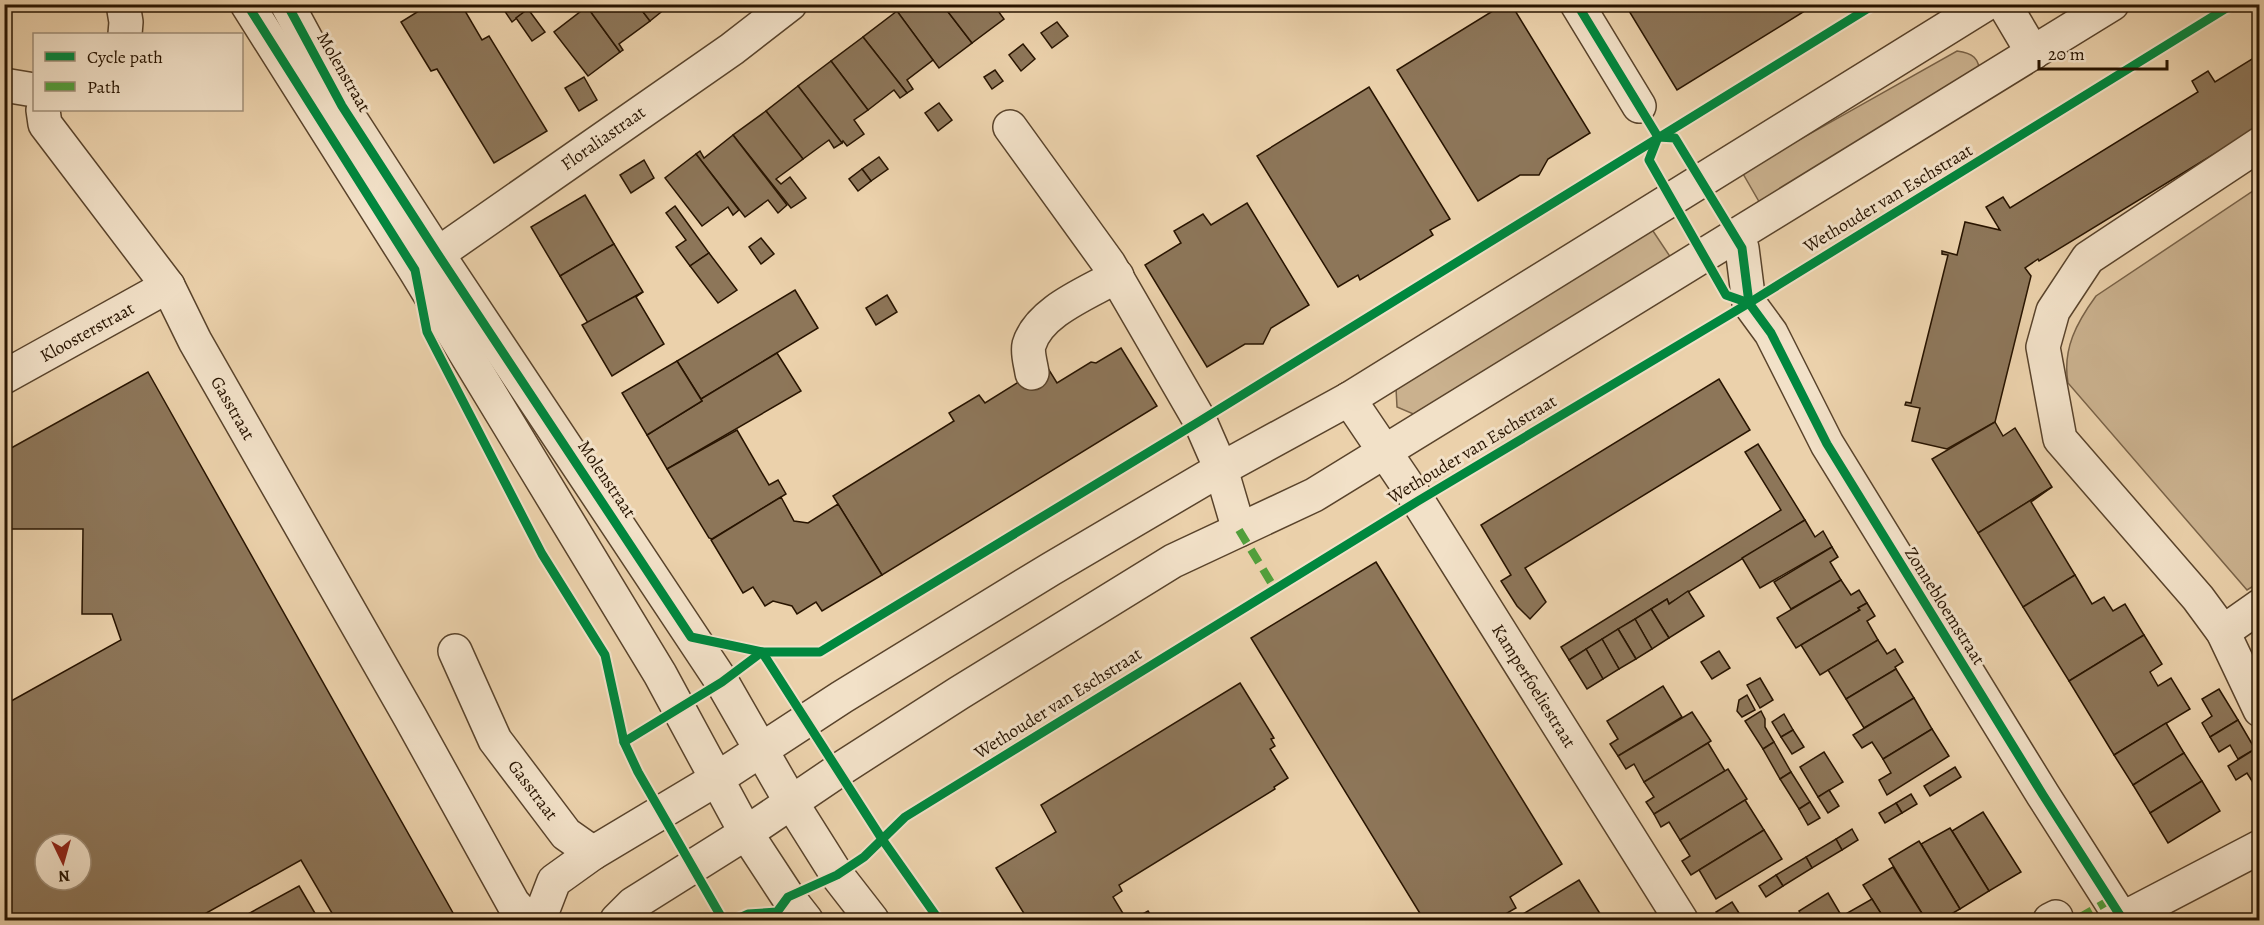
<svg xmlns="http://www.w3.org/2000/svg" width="2264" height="925" viewBox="0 0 2264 925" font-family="Alegreya,serif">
  <rect width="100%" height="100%" fill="#ebd1ab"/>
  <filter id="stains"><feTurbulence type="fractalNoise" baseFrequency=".00333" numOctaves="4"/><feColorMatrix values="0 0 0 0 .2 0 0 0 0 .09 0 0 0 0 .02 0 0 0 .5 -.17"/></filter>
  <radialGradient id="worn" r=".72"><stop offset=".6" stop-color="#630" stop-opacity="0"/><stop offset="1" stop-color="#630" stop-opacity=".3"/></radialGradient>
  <g fill="#cab18e" stroke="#796247" stroke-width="1.5">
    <path d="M1957,51C1973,53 1979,58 1980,74L1761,205L1742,172Z"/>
    <path d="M2259,187L2260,582L2247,590L2068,383C2062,349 2077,322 2096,296Z"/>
    <path d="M1651,228L1673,261L1418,416L1397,407L1396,388Z"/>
  </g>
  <g fill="#8d7659" stroke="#281400" stroke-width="1.5" fill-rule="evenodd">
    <path d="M430,4H461L482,40L489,36L547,131L494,163L437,69L431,71L401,22Z"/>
    <path d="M500,4H525L528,9L512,22Z"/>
    <path d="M576,4H585L620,52L588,76L554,32L581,11Z"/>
    <path d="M585,4H637L650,21L619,44L623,50L620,52Z"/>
    <path d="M637,4H671L650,21Z"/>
    <path d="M895,4H942L972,43L939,68L893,6Z"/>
    <path d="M942,4H993L1004,19L972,43Z"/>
    <path d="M1504,4H1511L1590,133L1548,159L1539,175H1520L1478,201L1397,70Z"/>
    <path d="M1629,4H1816L1677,90L1626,6Z"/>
    <path d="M528,9L545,32L532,41L516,18Z"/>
    <path d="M897,11L933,60L907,80L913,89L907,93L863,37Z"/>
    <path d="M1057,22L1068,36L1052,48L1041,33Z"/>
    <path d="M863,37L907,93L900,98L894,90L868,110L831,61Z"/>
    <path d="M1023,44L1035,59L1021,71L1009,55Z"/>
    <path d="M2260,54V126L2039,261L2038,259L2025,268L2031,276L1995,422L1947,449L1912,441L1920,408L1905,405L1906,402L1911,403L1948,255L1942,254V251L1957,255L1965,222L2000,230L1986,207L2003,197L2010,208L2198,92L2192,81L2208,71L2215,82Z"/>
    <path d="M831,61L868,110L854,120L864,134L847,146L843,141L842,143L798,86Z"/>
    <path d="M995,70L1003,81L992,89L984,77Z"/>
    <path d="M584,77L597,100L579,111L565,88Z"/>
    <path d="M798,86L842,143L834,148L829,140L803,159L766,111Z"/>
    <path d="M1369,87L1450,219L1430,230L1433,235L1360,280L1358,275L1338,287L1257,156Z"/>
    <path d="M939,103L952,120L938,131L925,113Z"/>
    <path d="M766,111L803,159L776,179L781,184L790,177L806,198L791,208L733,135Z"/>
    <path d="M733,135L787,205L778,213L768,200L745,217L696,154L700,151L704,158Z"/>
    <path d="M696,154L739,210L733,215L728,207L702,226L665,178Z"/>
    <path d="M879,157L888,169L871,181L862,169Z"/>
    <path d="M644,160L654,178L631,193L620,175Z"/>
    <path d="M862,169L871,181L858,191L849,179Z"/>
    <path d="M585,195L614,244L560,276L531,227Z"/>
    <path d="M1247,203L1309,305L1271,328L1263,344H1245L1207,367L1145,265L1181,243L1174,231L1203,214L1211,225Z"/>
    <path d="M675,206L709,253L690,266L676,247L686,240L666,213Z"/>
    <path d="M761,238L774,254L761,264L749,247Z"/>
    <path d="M614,244L643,292L588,323L560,276Z"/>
    <path d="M709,253L737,290L718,303L690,266Z"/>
    <path d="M795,290L818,328L701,399L677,361Z"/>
    <path d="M643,292L636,297L664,344L612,376L582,325Z"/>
    <path d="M887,295L897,312L876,325L866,308Z"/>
    <path d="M1121,348L1157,406L882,575L833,496L954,421L949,413L979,395L985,403L1046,365L1057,383L1091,362L1096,363Z"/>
    <path d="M777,353L801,391L667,469L647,435L702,401L701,399Z"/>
    <path d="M677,361L702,401L647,435L622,393Z"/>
    <path d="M148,372L457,920H336L301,860L194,920H4V705L121,640L112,614H82L83,529H4V452ZM45,844H81V880H45Z"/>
    <path d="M1719,379L1750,430L1525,568L1546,602L1530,619L1517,606L1501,581L1511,575L1481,525Z"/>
    <path d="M1995,422L2003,436L2015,428L2052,487L1978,533L1932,459Z"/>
    <path d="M737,430L769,485L778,480L786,494L712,539L709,538L667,469Z"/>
    <path d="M1758,444L1805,520L1669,604L1667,599L1569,660L1561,647L1781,510L1745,452Z"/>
    <path d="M2052,487L2031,502L2075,575L2023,607L1978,533Z"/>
    <path d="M781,497L794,521L808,523L838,504L882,575L822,611L816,602L797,614L792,606L773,601L765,606L753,587L743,593L711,540Z"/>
    <path d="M1805,520L1815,537L1823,531L1832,547L1760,588L1742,558Z"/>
    <path d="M1832,547L1838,557L1830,562L1841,580L1791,609L1774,582Z"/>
    <path d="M1376,562L1562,864L1510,897L1516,908L1495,920H1424L1251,638Z"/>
    <path d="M2075,575L2092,604L2104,597L2113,611L2125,604L2144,635L2069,681L2023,607Z"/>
    <path d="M1841,580L1851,595L1859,590L1867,603L1858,608L1860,610L1796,648L1777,618Z"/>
    <path d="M1688,591L1704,616L1669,638L1651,609L1667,599L1669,604Z"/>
    <path d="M1867,603L1875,616L1867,621L1878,640L1820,675L1801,645L1860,610L1858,608Z"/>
    <path d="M1651,609L1669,638L1652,649L1635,619Z"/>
    <path d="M1635,619L1652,649L1636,659L1618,629Z"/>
    <path d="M1618,629L1636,659L1619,669L1602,639Z"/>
    <path d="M2144,635L2162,664L2150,672L2158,686L2171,678L2190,709L2114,755L2069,681Z"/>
    <path d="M1602,639L1619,669L1603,679L1586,649Z"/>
    <path d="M1878,640L1887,654L1895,649L1903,662L1895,667L1896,669L1846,699L1828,670Z"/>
    <path d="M1586,649L1603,679L1587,689L1569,660Z"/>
    <path d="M1719,651L1730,668L1712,679L1701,662Z"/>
    <path d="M1896,669L1914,698L1864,728L1846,699Z"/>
    <path d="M1760,678L1773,700L1760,708L1747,685Z"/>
    <path d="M1240,683L1274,738L1271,739L1275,746L1270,749L1288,778L1274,787L1275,789L1119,885L1122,891L1113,897L1127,920H1028L996,868L1056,832L1041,805Z"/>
    <path d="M1663,686L1682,717L1618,756L1610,744L1618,739L1607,721Z"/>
    <path d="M2219,689L2238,720L2210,737L2202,723L2212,716L2202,699Z"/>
    <path d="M1747,695L1755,710L1742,717L1737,711L1739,700Z"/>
    <path d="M1914,698L1932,729L1883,759L1872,742L1862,748L1853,735Z"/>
    <path d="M1761,711L1765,719V727L1774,742L1763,749L1745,721Z"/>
    <path d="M1692,712L1711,741L1644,782L1634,764L1626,769L1618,756Z"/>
    <path d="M1784,714L1793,730L1781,737L1772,722Z"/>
    <path d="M2238,720L2255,749L2238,759L2230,745L2219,752L2210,737Z"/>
    <path d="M2166,723L2184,753L2133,785L2114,755Z"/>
    <path d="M1932,729L1949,756L1887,795L1879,780L1891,773L1883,759Z"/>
    <path d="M1793,730L1804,747L1792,754L1781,737Z"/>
    <path d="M1774,742L1791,772L1780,779L1763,749Z"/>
    <path d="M1708,743L1725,771L1654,814L1646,802L1654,797L1644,782Z"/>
    <path d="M2255,749L2260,756V787L2257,789L2247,773L2236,780L2228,766Z"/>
    <path d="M1824,752L1843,782L1818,797L1800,767Z"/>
    <path d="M2184,753L2202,781L2150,813L2133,785Z"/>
    <path d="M1955,767L1961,777L1930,796L1924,786Z"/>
    <path d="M1728,769L1747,799L1680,840L1669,822L1661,827L1654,814Z"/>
    <path d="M1791,772L1810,802L1799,809L1780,779Z"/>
    <path d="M2202,781L2220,811L2168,843L2150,813Z"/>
    <path d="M1829,790L1839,806L1828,813L1818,797Z"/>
    <path d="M1911,794L1917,804L1902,813L1896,803Z"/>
    <path d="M1745,800L1764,830L1691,875L1682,861L1690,856L1680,840Z"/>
    <path d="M1810,802L1820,818L1808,825L1799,809Z"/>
    <path d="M1896,803L1902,813L1885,823L1879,813Z"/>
    <path d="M1983,812L2021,872L1989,891L1952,831Z"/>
    <path d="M1950,828L1989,891L1960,909L1921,844Z"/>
    <path d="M1852,829L1858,840L1842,850L1836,839Z"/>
    <path d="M1764,830L1782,859L1716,899L1699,870Z"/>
    <path d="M1836,839L1842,850L1812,868L1806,857Z"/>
    <path d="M1919,841L1960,909L1941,920H1926L1889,859Z"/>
    <path d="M1806,857L1812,868L1783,886L1776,875Z"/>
    <path d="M1893,867L1926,920H1885L1863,885Z"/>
    <path d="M1776,875L1783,886L1766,897L1759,886Z"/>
    <path d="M1579,880L1604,920H1513Z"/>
    <path d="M299,886L319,920H237Z"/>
    <path d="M1828,893L1844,920H1804L1799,911Z"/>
    <path d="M1872,899L1885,920H1844L1842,916Z"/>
    <path d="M1732,902L1739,913L1727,920H1721L1716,912Z"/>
    <path d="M1148,911L1154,920H1132Z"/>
  </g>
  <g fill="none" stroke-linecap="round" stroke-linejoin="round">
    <defs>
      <g id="minor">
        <path d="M123,4L126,22L125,34"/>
        <path d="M247,4L415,270L660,674L746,833L788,897L806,920"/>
        <path d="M287,4L342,106L437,253L722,682L791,802L837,875L872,920"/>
        <path d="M1577,4L1639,106"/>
        <path d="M2004,4L2033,53"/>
        <path d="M4,85L34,90"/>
        <path d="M43,110L45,124L168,286L195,341L410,717L513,903L528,920"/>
        <path d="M1010,127L1109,264L1200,421L1221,469L1239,530"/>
        <path d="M2260,144L2088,258L2053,311L2043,347L2060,439L2198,598L2223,632L2260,710"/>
        <path d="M1735,236L1742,248L1749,303L1771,333L1827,444L2043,795L2122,919L2260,847"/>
        <path d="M419,267L732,49L790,4"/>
        <path d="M1032,373C1031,365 1027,353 1029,345C1039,311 1088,293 1117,276"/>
        <path d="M4,377L168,286"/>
        <path d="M1349,399L1418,501L1681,920"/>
        <path d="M2223,632L2260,606"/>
        <path d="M455,651L495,740L566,834L593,853"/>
        <path d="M539,920L554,881L593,853L715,780L842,697L1051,569L1221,469L1349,399L1986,4"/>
        <path d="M617,920L633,904L746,833L839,770L959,693L1173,561L1314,495L2112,4"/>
        <path d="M2050,920L2056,917"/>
      </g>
    </defs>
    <use href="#minor" stroke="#59432b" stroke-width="36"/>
    <use href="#minor" stroke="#f2e1c8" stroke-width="33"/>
    <g stroke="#51a03c" stroke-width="8" stroke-dasharray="15 8" stroke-linecap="butt">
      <path d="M1239,530L1275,589"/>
      <path d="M2056,917L2077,919L2110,900"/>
    </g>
    <defs>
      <g id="cycleway">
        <path d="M247,4L415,270L427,332L542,554L605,655L624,742L638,772L723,920"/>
        <path d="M287,4L342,106L437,253L691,637L762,652L882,839L939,920"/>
        <path d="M1577,4L1658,137"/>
        <path d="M1658,137L1675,138L1742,248L1749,303L1771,333L1827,444L2043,795L2123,920"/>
        <path d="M1658,137L1649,160L1726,295L1749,303"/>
        <path d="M624,742L722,682L762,652H820L1200,421L1875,4"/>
        <path d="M735,920L748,914L777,912L788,897L837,875L864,857L905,817L1418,501L1749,303L2233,4"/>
      </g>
    </defs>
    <use href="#cycleway" stroke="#f2e1c8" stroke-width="13"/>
    <use href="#cycleway" stroke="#00873e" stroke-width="9"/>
  </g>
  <g text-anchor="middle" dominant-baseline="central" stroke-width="6" stroke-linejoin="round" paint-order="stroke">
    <g font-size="18" fill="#281400" stroke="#f2e1c8">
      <text transform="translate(344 72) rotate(60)">Molenstraat</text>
      <text transform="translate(603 138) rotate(-35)">Floraliastraat</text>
      <text transform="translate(1888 198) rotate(-31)">Wethouder van Eschstraat</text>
      <text transform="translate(87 332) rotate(-29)">Kloosterstraat</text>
      <text transform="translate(233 408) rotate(60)">Gasstraat</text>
      <text transform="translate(1472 449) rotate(-31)">Wethouder van Eschstraat</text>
      <text transform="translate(607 479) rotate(56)">Molenstraat</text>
      <text transform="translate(1945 606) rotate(58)">Zonnebloemstraat</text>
      <text transform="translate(1534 686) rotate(58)">Kamperfoeliestraat</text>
      <text transform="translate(1058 703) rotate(-32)">Wethouder van Eschstraat</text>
      <text transform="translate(533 790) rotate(53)">Gasstraat</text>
    </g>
  </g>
  <rect width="2264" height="925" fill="none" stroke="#ebd1ab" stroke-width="24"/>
  <rect x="6" y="6" width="2252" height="913" fill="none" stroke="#281400" stroke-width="3"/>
  <rect x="12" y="12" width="2240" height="901" fill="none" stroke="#281400" stroke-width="1.5"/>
  <rect x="33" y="33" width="210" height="78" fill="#f2e1c8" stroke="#a18f78" stroke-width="1.5"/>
  <rect x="45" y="52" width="30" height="9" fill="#00873e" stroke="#a18f78" stroke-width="1.5"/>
  <text x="87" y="63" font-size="18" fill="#281400">Cycle path</text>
  <rect x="45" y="82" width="30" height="9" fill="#51a03c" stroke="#a18f78" stroke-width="1.5"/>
  <text x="87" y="93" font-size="18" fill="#281400">Path</text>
  <g transform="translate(63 862) rotate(175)"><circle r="28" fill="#f2e1c8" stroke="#a18f78" stroke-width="1.5"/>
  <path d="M0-4.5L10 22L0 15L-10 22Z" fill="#8f2418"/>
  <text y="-9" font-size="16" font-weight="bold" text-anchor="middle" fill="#281400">N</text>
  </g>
  <path d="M2039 60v9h128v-9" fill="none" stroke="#281400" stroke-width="3"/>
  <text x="2048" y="60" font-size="18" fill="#281400" stroke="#f2e1c8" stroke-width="4.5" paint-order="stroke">20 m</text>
  <rect width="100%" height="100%" filter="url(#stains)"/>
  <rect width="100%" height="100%" fill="url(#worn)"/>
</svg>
